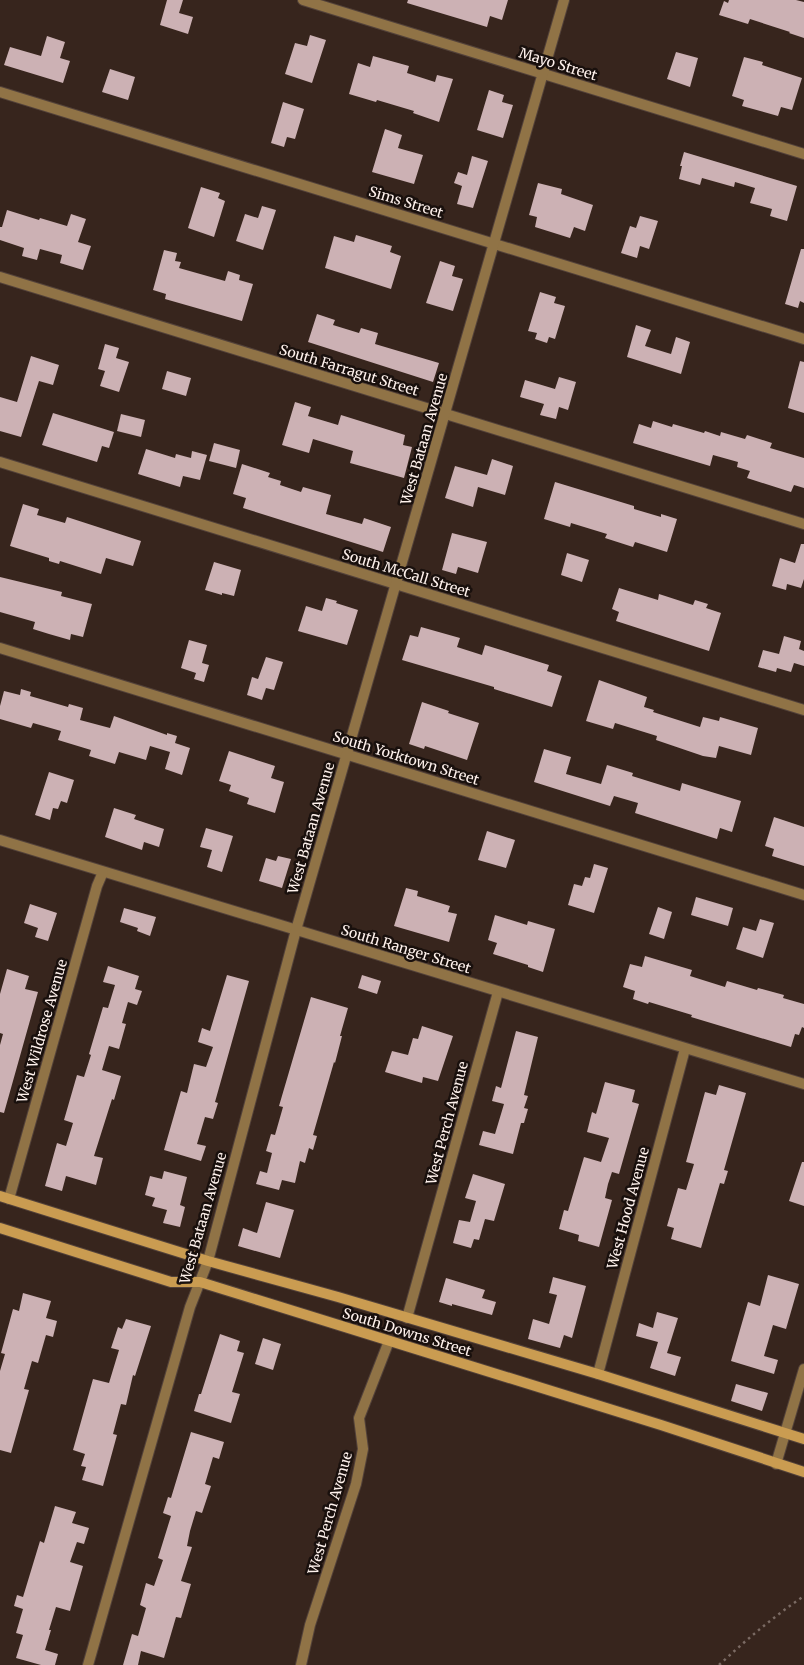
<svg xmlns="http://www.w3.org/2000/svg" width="804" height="1665" viewBox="0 0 804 1665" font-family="Merriweather,serif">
  <rect width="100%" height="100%" fill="#37251d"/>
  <g fill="#ccb1b4">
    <path d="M167,0H183L179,13L193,17L188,34L160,25Z"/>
    <path d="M408,0H508L502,20L490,16L487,27L407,3Z"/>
    <path d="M729,0H796L804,2V38L789,33L790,32L750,19L748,24L719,15L724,1L728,3Z"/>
    <path d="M310,35L326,40L312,83L285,74L295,43L307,46Z"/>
    <path d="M47,36L65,42L60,58L70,61L63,83L4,65L10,47L41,56Z"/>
    <path d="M676,52L698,58L690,87L667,79Z"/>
    <path d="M373,56L409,66L407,73L435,82L437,75L453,79L439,122L413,113L414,111L377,100L376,102L349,94L358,63L370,67Z"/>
    <path d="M744,57L763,62L762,65L802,78L792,110L781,107L778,116L742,106L744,100L732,96Z"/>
    <path d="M110,69L135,77L128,100L102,92Z"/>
    <path d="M489,90L504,95L502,102L513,105L503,138L477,130Z"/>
    <path d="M283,102L304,109L295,139L287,137L284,147L271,143Z"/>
    <path d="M385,129L402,135L398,148L423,155L414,184L372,172Z"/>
    <path d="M684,152L797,186L787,221L770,216L772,209L750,203L755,188L735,182L734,187L702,178L700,185L679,179L682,166H680Z"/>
    <path d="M472,156L488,161L473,208L457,204L462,186L454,183L458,172L467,175Z"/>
    <path d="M538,183L562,189L561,194L593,205L585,231L574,227L570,238L535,227L537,217L529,215Z"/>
    <path d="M201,187L220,193L218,198L225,201L214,237L188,228Z"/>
    <path d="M262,206L276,210L263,250L236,241L245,214L258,218Z"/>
    <path d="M7,210L39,220L40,218L67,226L71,214L86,219L78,242L91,246L83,270L60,263L62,255L40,249L37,260L22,256L24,248L0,240V227H2Z"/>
    <path d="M640,216L658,221L649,249L640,246L637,258L621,253L630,226L636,228Z"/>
    <path d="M356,235L392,246L390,252L401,256L391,289L325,268L334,236L354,242Z"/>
    <path d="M801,249H804V303L800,301L798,308L785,304Z"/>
    <path d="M164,250L177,253L175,261L181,262L179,268L225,281L228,271L240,275L239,280L253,284L242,321L165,299L166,294L153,290Z"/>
    <path d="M440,261L455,266L452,276L463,279L453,311L426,303Z"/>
    <path d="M540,292L556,297L554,303L565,306L555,339L549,337L547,343L535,339L537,333L528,331Z"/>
    <path d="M317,314L335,320L333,325L359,333L361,328L378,333L375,344L439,363L433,382L308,342Z"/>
    <path d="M636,325L651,330L645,346L671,354L676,337L690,342L681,374L627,357Z"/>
    <path d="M105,344L119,348L116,358L129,362L119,392L100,386L105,371L98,369Z"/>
    <path d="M31,356L59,365L53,385L39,381L21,437L0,431V397L17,402Z"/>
    <path d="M800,361L804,362V413L788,408Z"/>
    <path d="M167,371L191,378L186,396L162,389Z"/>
    <path d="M559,377L576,382L568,410L559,407L556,419L540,415L544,404L520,397L525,380L555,389Z"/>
    <path d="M295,402L311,407L308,416L338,425L341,415L405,435L403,445L412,447L404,478L350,463L353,451L313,439L309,453L282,445Z"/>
    <path d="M53,413L114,432L109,448L102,446L97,462L42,445Z"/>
    <path d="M121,414L145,420L141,437L117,431Z"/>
    <path d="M653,421L672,427L673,424L704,433L705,431L720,436L721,432L745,439L747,435L772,443L770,448L804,458V488L794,485L791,492L747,478L750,471L737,467L738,462L713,455L710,466L633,443L639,424L651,428Z"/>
    <path d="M214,443L240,450L236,468L209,461Z"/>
    <path d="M146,449L175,458L176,454L191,458L192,451L207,455L200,480L183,476L180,487L138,474Z"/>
    <path d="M492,459L513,466L505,495L478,487L473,507L445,498L455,466L487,475Z"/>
    <path d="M242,464L270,473L268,477L281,481L280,485L301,492L303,487L331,495L326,514L362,524L364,518L391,527L383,552L243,508L246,498L233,494Z"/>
    <path d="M555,482L634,506V509L661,517V514L677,519L667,552L635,542L633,547L605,538L607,534L571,523L570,527L544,519Z"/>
    <path d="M23,504L39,509L37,515L65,523L67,517L141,541L133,566L106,558L101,574L60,561L59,564L49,561V558L10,546Z"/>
    <path d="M452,533L487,542L478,573L458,567L456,574L442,570Z"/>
    <path d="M801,544H804V579L801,588L787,584L786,590L772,586L780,558L795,563Z"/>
    <path d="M567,553L589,560L582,582L561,575Z"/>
    <path d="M214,562L241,570L234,596L222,593V595L205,590Z"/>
    <path d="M0,577L62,592L61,596L92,604L83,637L71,634L70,640L49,634L33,629L35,622L0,612Z"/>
    <path d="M619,588L658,600L659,594L693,605L695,600L708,604L706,608L721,613L709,651L616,621L619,612L612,609Z"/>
    <path d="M326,598L337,601L336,603L358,610L347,645L298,631L306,606L322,611Z"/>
    <path d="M421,627L460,638L457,647L482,655L485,645L549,665L547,671L562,676L552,707L494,689V687L402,660L410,635L418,637Z"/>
    <path d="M784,636L801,641L799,649L804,651V666L794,663L791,672L777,668L776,672L758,667L763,650L779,654Z"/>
    <path d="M189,640L207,645L202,663L209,665L204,682L194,679L196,673L181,668Z"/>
    <path d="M266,657L283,662L274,690L266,688L262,700L247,695L252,677L258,679Z"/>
    <path d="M599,680L647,697L644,707L654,710L653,712L700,727L703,717L719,721L720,717L758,728L751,755L719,746L716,758L703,756L656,740L657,736L615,723L613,729L586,721Z"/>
    <path d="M21,689L31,692L30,696L68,707L69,704L83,708L80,720L110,728L114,716L167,735V733L177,736L175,743L190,748L182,775L165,769L170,752L150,746L146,760L119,752L115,764L89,756L91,750L58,740L61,731L33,723L31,728L0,719V706L4,691L20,695Z"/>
    <path d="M422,702L449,711L448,713L479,723L467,760L425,746L424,749L409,744Z"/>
    <path d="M544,749L571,757L566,774L601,784L607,765L633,773L632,776L680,791L682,783L741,801L732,832L720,828L717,839L635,813L638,803L614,796L610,806L534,782Z"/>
    <path d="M229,751L275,766L271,778L284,782L275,813L247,804L249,798L229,791L231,785L219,781Z"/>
    <path d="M49,772L74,780L67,803L61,801L58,809L53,808L50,820L35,815Z"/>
    <path d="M114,808L136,815L134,819L164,829L159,847L144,842L142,850L105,837Z"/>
    <path d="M774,817L804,827V866L772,856L774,849L765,846Z"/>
    <path d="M206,828L233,836L222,872L207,867L212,850L200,847Z"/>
    <path d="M487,831L515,840L506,868L478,860Z"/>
    <path d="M278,856L291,859L282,888L259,881L266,858L276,861Z"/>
    <path d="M594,864L608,868L594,913L568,905L574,884L582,886L585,877L590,878Z"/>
    <path d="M406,888L418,891L417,896L450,906L448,912L457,914L449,942L394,926Z"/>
    <path d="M696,897L733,908L728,926L691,915Z"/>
    <path d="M30,904L57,913L48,941L35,937L38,928L24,923Z"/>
    <path d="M658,907L672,912L664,939L649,934Z"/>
    <path d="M124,908L156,917L150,936L137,931L138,928L120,922Z"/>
    <path d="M495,915L527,925L528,921L555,929L543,972L528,967V965L493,954L497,943L488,940Z"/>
    <path d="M760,919L774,923L763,958L736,949L743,927L756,931Z"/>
    <path d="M645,956L692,970L690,976L725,987L727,981L757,990L758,988L784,995L783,998L804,1004V1028L802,1027L799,1035L795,1034L791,1047L691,1017L692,1015L649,1002L648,1004L633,999L635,991L623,987L630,964L642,967Z"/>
    <path d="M108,966L139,976L135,989L142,991L137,1005L128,1002L122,1023L126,1024L119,1049L109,1046L102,1070L121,1076L114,1100L112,1099L94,1156L103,1158L96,1185L66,1176L62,1191L45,1186L57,1143L66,1146L73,1123L64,1120L77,1075L84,1077L91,1055L89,1054L103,1007L108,1008L115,985L103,982Z"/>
    <path d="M7,969L29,976L25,989L38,992L4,1113L0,1112V1045L3,1034L0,1033V994Z"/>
    <path d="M227,975L249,981L215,1102L218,1103L213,1119L205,1117L197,1144L206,1146L201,1161L164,1150L181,1091L187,1093L194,1064L206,1067L213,1047L198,1042L202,1028L210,1031Z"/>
    <path d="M362,975L381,981L377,994L358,988Z"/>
    <path d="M311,997L348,1008L340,1036H342L335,1063L334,1062L313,1135L317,1136L313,1150L309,1148L305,1163L300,1161L295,1183L282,1180L279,1190L256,1184L260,1171L267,1173L272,1153L266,1151L271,1134L275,1135L283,1107L279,1106Z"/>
    <path d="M422,1026L453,1036L438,1081L423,1077L422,1083L385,1072L392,1051L408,1055L413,1038L418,1039Z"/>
    <path d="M516,1031L538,1037L524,1095L528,1096L524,1108L528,1109L524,1123H521L513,1154L479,1145L483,1131L495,1134L504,1104L492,1101L496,1086L501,1088Z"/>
    <path d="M605,1082L635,1090L632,1102L639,1104L619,1174L612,1172L608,1184L605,1198L612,1200L599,1247L578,1241L579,1235L559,1229L564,1210L568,1211L584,1157L601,1162L609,1138L587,1132L592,1112L596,1114Z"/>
    <path d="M719,1085L746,1093L724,1170L728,1171L724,1184L720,1183L701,1248L671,1239L674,1228L667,1226L678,1188L686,1190L694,1164L686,1162L705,1092L716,1095Z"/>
    <path d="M802,1162H804V1206L789,1201Z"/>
    <path d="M164,1171L187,1177L180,1205L185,1207L180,1227L163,1223L167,1210L152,1206L155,1198L145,1195L150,1176L162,1179Z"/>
    <path d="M473,1174L505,1184L494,1221L485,1219L479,1240L474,1239L471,1248L453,1243L459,1220L470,1222L476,1201L465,1198Z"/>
    <path d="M266,1202L294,1210L280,1258L238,1246L243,1228L257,1233Z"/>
    <path d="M768,1275L799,1284L786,1329L773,1325L764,1356L778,1360L774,1374L731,1361L748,1302L760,1306Z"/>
    <path d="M553,1277L586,1286L572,1338L564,1335L560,1348L528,1339L533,1319L549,1324L557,1295L549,1293Z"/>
    <path d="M446,1278L485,1290L482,1298L496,1302L492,1315L452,1304V1306L439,1302Z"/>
    <path d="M23,1293L51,1301L46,1318L57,1321L53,1337L46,1335L38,1363L32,1361L24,1389L29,1390L11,1453L0,1450V1371L5,1354L1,1353L13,1309L19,1311Z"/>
    <path d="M657,1312L678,1318L667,1353L681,1357L675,1376L650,1368L658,1342L636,1336L639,1323L653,1328Z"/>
    <path d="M126,1319L151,1326L135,1376L133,1375L126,1405L121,1404L113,1434L117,1435L103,1486L82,1480L86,1467L81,1466L85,1454L73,1450L93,1379L109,1383L119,1350L111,1348L118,1327L122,1329Z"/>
    <path d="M220,1334L240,1341L237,1351L244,1353L232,1392L240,1394L231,1423L194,1411L199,1394H201Z"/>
    <path d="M263,1338L281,1344L273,1370L255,1364Z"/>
    <path d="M736,1384L768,1393L762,1411L731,1401Z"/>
    <path d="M191,1432L224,1442L219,1459L213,1457L205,1484L211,1486L202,1513L196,1511L190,1531L187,1546L192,1547L181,1581L191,1584L181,1618L176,1617L164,1658L141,1651L138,1665H123L132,1634L138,1636L146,1608L140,1605L146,1583L154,1586L163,1560L158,1558L171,1516L163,1513L168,1497L171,1498Z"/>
    <path d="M55,1506L76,1512L72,1523L89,1528L84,1544L77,1542L70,1562L83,1566L70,1611L56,1607L49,1630H51L45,1650L58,1654L55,1665H41L16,1658L23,1635L16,1633L23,1609L14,1606L17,1595L23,1597L40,1541L44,1543Z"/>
  </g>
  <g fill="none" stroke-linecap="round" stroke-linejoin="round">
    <defs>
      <g id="minor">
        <path d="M303,0L804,154"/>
        <path d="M0,92L804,339"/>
        <path d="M0,277L804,524"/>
        <path d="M0,462L804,710"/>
        <path d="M0,648L804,895"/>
        <path d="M0,840L804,1084"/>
        <path d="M9,1199L97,886L103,872"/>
        <path d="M407,1318L498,992"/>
        <path d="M598,1374L685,1049"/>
        <path d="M776,1464L804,1369"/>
        <path d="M88,1665L190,1307L208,1261L296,930L564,0"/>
        <path d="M301,1665L310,1625L356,1484L363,1449L359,1418L389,1341"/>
      </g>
      <g id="secondary">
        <path d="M0,1196L208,1261L338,1297L598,1374L804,1439"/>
        <path d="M0,1228L171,1282H200L661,1425L804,1472"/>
      </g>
    </defs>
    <use href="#minor" stroke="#53423a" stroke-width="12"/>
    <use href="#secondary" stroke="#53423a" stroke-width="12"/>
    <path stroke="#7b6b64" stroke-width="2.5" stroke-dasharray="2.5 4" stroke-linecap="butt" d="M719,1665C746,1640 773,1617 804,1596"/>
    <use href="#minor" stroke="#907346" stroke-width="10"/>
    <use href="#secondary" stroke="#ca9c51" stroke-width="10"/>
  </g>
  <g text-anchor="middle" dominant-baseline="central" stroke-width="5" stroke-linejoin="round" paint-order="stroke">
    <g font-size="14" fill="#fff2ed" stroke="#19100d">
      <text transform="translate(558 64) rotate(17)">Mayo Street</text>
      <text transform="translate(406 202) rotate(17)">Sims Street</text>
      <text transform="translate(349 370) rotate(17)">South Farragut Street</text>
      <text transform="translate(424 439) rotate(-74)">West Bataan Avenue</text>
      <text transform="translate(406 573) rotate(17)">South McCall Street</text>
      <text transform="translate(406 758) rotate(17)">South Yorktown Street</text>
      <text transform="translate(311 828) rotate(-74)">West Bataan Avenue</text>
      <text transform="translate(406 949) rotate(17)">South Ranger Street</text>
      <text transform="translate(42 1031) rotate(-74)">West Wildrose Avenue</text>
      <text transform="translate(447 1123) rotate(-75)">West Perch Avenue</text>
      <text transform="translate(628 1208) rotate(-75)">West Hood Avenue</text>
      <text transform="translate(203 1218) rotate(-74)">West Bataan Avenue</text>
      <text transform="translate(407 1332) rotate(17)">South Downs Street</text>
      <text transform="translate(330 1513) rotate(-74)">West Perch Avenue</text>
    </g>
  </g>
</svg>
